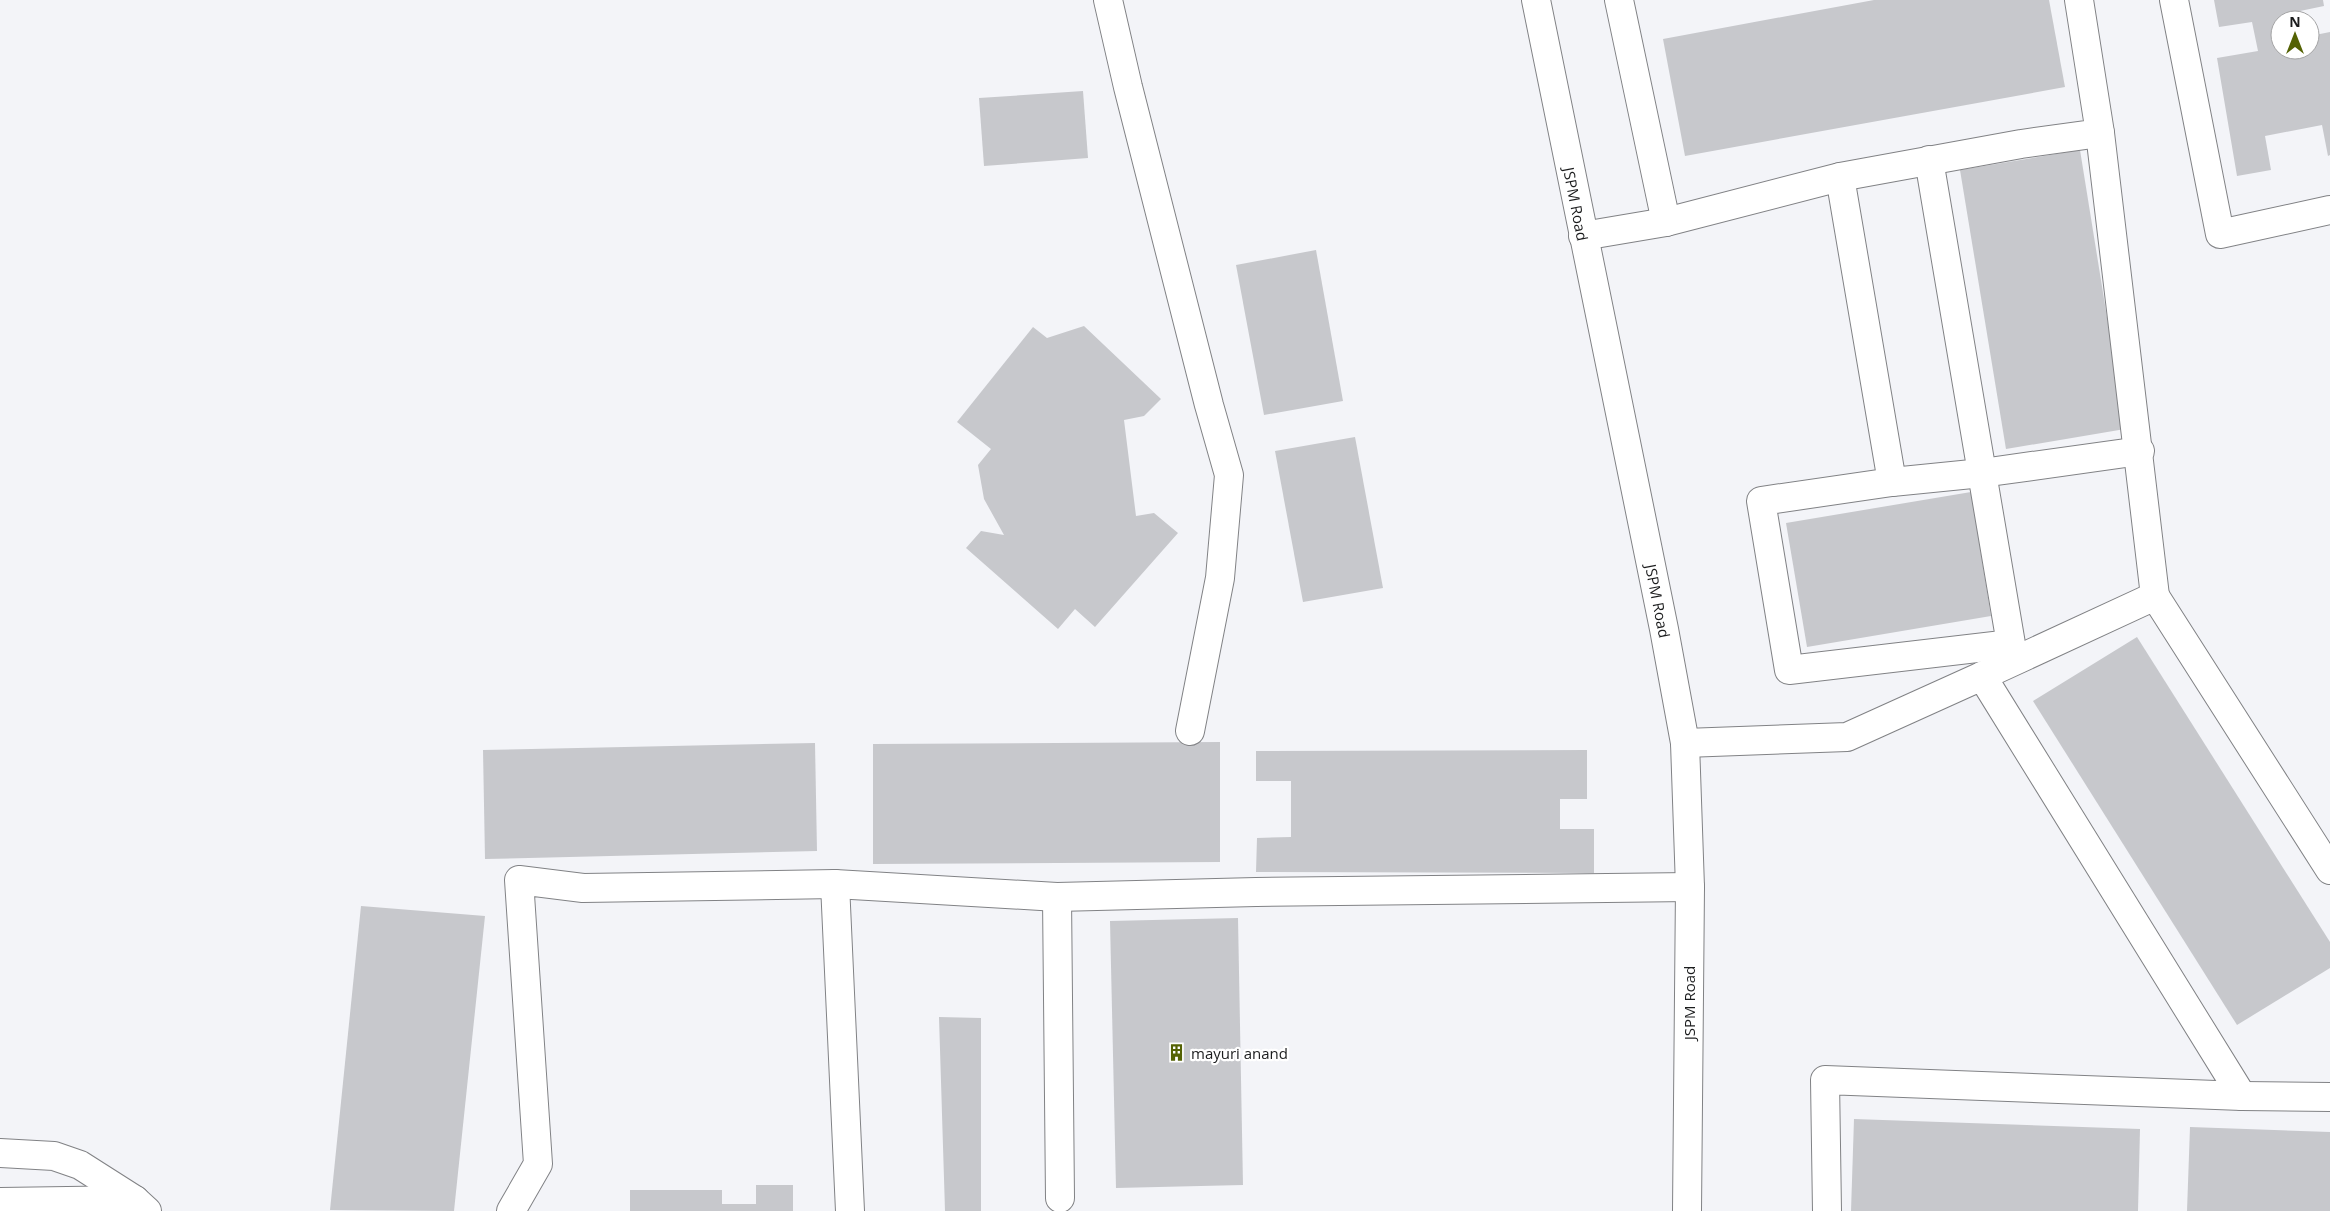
<svg xmlns="http://www.w3.org/2000/svg" width="2330" height="1211" viewBox="0 0 2330 1211" font-family="'Open Sans',sans-serif">
  <rect width="100%" height="100%" fill="#f3f4f8"/>
  <g fill="#c7c8cc">
    <path d="M1874,0H2049L2065,87L1685,156L1663,39Z"/>
    <path d="M2214,0H2323L2324,6L2300,11L2301,20H2280V50H2310V36L2330,32V155L2328,156L2322,125L2265,136L2271,170L2237,176L2217,58L2258,51L2252,22L2219,27Z"/>
    <path d="M1083,91L1088,158L984,166L979,98Z"/>
    <path d="M2080,150L2125,429L2006,449L1960,170Z"/>
    <path d="M1316,250L1343,401L1264,415L1236,265Z"/>
    <path d="M1084,326L1161,399L1144,416L1124,420L1136,516L1154,513L1178,533L1095,627L1075,609L1058,629L966,548L981,531L1004,535L984,499L978,465L991,449L957,422L1033,327L1047,338Z"/>
    <path d="M1355,437L1383,588L1303,602L1275,451Z"/>
    <path d="M1971,492L1991,616L1807,647L1786,523Z"/>
    <path d="M2137,637L2330,942V968L2237,1025L2033,701Z"/>
    <path d="M1220,742V862L873,864V744Z"/>
    <path d="M815,743L817,851L485,859L483,750Z"/>
    <path d="M1587,750V799H1560V829H1594V873L1256,872L1257,838L1291,837V781H1256V751Z"/>
    <path d="M361,906L485,916L454,1211L330,1210Z"/>
    <path d="M1238,918L1243,1185L1116,1188L1110,921Z"/>
    <path d="M939,1017L981,1018V1211H945Z"/>
    <path d="M1854,1119L2140,1129L2138,1211H1851Z"/>
    <path d="M2190,1127L2330,1132V1211H2187Z"/>
    <path d="M756,1185H793V1211H630V1190H722V1204H756Z"/>
  </g>
  <g fill="none" stroke-linecap="round" stroke-linejoin="round">
    <defs>
      <g id="minor">
        <path d="M1108,0L1128,87L1209,405L1229,475L1220,578L1190,731"/>
        <path d="M1536,0L1664,629L1685,743L1690,887L1687,1211"/>
        <path d="M1619,0L1666,222"/>
        <path d="M2174,0L2220,234L2330,210"/>
        <path d="M2100,133L2155,596"/>
        <path d="M1840,177L1892,482L1982,473L2140,451"/>
        <path d="M1583,236L1666,222L1840,177L2021,144L2100,133L2079,0"/>
        <path d="M1892,482L1761,501L1789,670L2011,644L1929,160"/>
        <path d="M1982,676L2155,596L2330,870"/>
        <path d="M1685,743L1847,737L1982,676L2242,1096L1825,1080L1827,1211"/>
        <path d="M835,884L850,1211"/>
        <path d="M1057,897L1060,1198"/>
        <path d="M2242,1096L2330,1097"/>
        <path d="M0,1153L54,1156L80,1165L135,1200"/>
        <path d="M0,1202L135,1200L147,1211"/>
        <path d="M511,1211L538,1164L519,880L583,888L835,884L1057,897L1256,892L1690,887"/>
      </g>
    </defs>
    <use href="#minor" stroke="#818285" stroke-width="30"/>
    <use href="#minor" stroke="#fff" stroke-width="28"/>
  </g>
  <defs>
    <symbol id="building-bare" viewBox="-9 -9 18 18"><path d="M-4-6H4V6H1V3H-1V6H-4ZM-2.5-4.3h1.7v1.8h-1.7ZM.8-4.3h1.7v1.8H.8ZM-2.5-1h1.7V.8h-1.7ZM.8-1h1.7V.8H.8Z" fill="#546204" stroke="#fff" stroke-width="2.5" paint-order="stroke"/></symbol>
  </defs>
  <g fill-rule="evenodd">
    <use href="#building-bare" x="1164" y="1040" width="25" height="25"/>
  </g>
  <g text-anchor="middle" dominant-baseline="central" stroke-width="4.5" stroke-linejoin="round" paint-order="stroke">
    <g font-size="15" fill="#1b1c1d" stroke="#fff">
      <text transform="translate(1576 204) rotate(79)">JSPM Road</text>
      <text transform="translate(1658 601) rotate(79)">JSPM Road</text>
      <text transform="translate(1689 1003) rotate(-90)">JSPM Road</text>
    </g>
    <g font-size="15" fill="#1b1c1d" stroke="#fff" text-anchor="start">
      <text x="1191" y="1053">mayuri anand</text>
    </g>
  </g>
  <g transform="translate(2295 35)"><circle r="24" fill="#ffffff" stroke="#a4a4a5"/>
  <path d="M0-4L9 19L0 12L-9 19Z" fill="#546204"/>
  <text y="-8" font-size="14" font-weight="bold" text-anchor="middle" fill="#1b1c1d">N</text>
  </g>
</svg>
